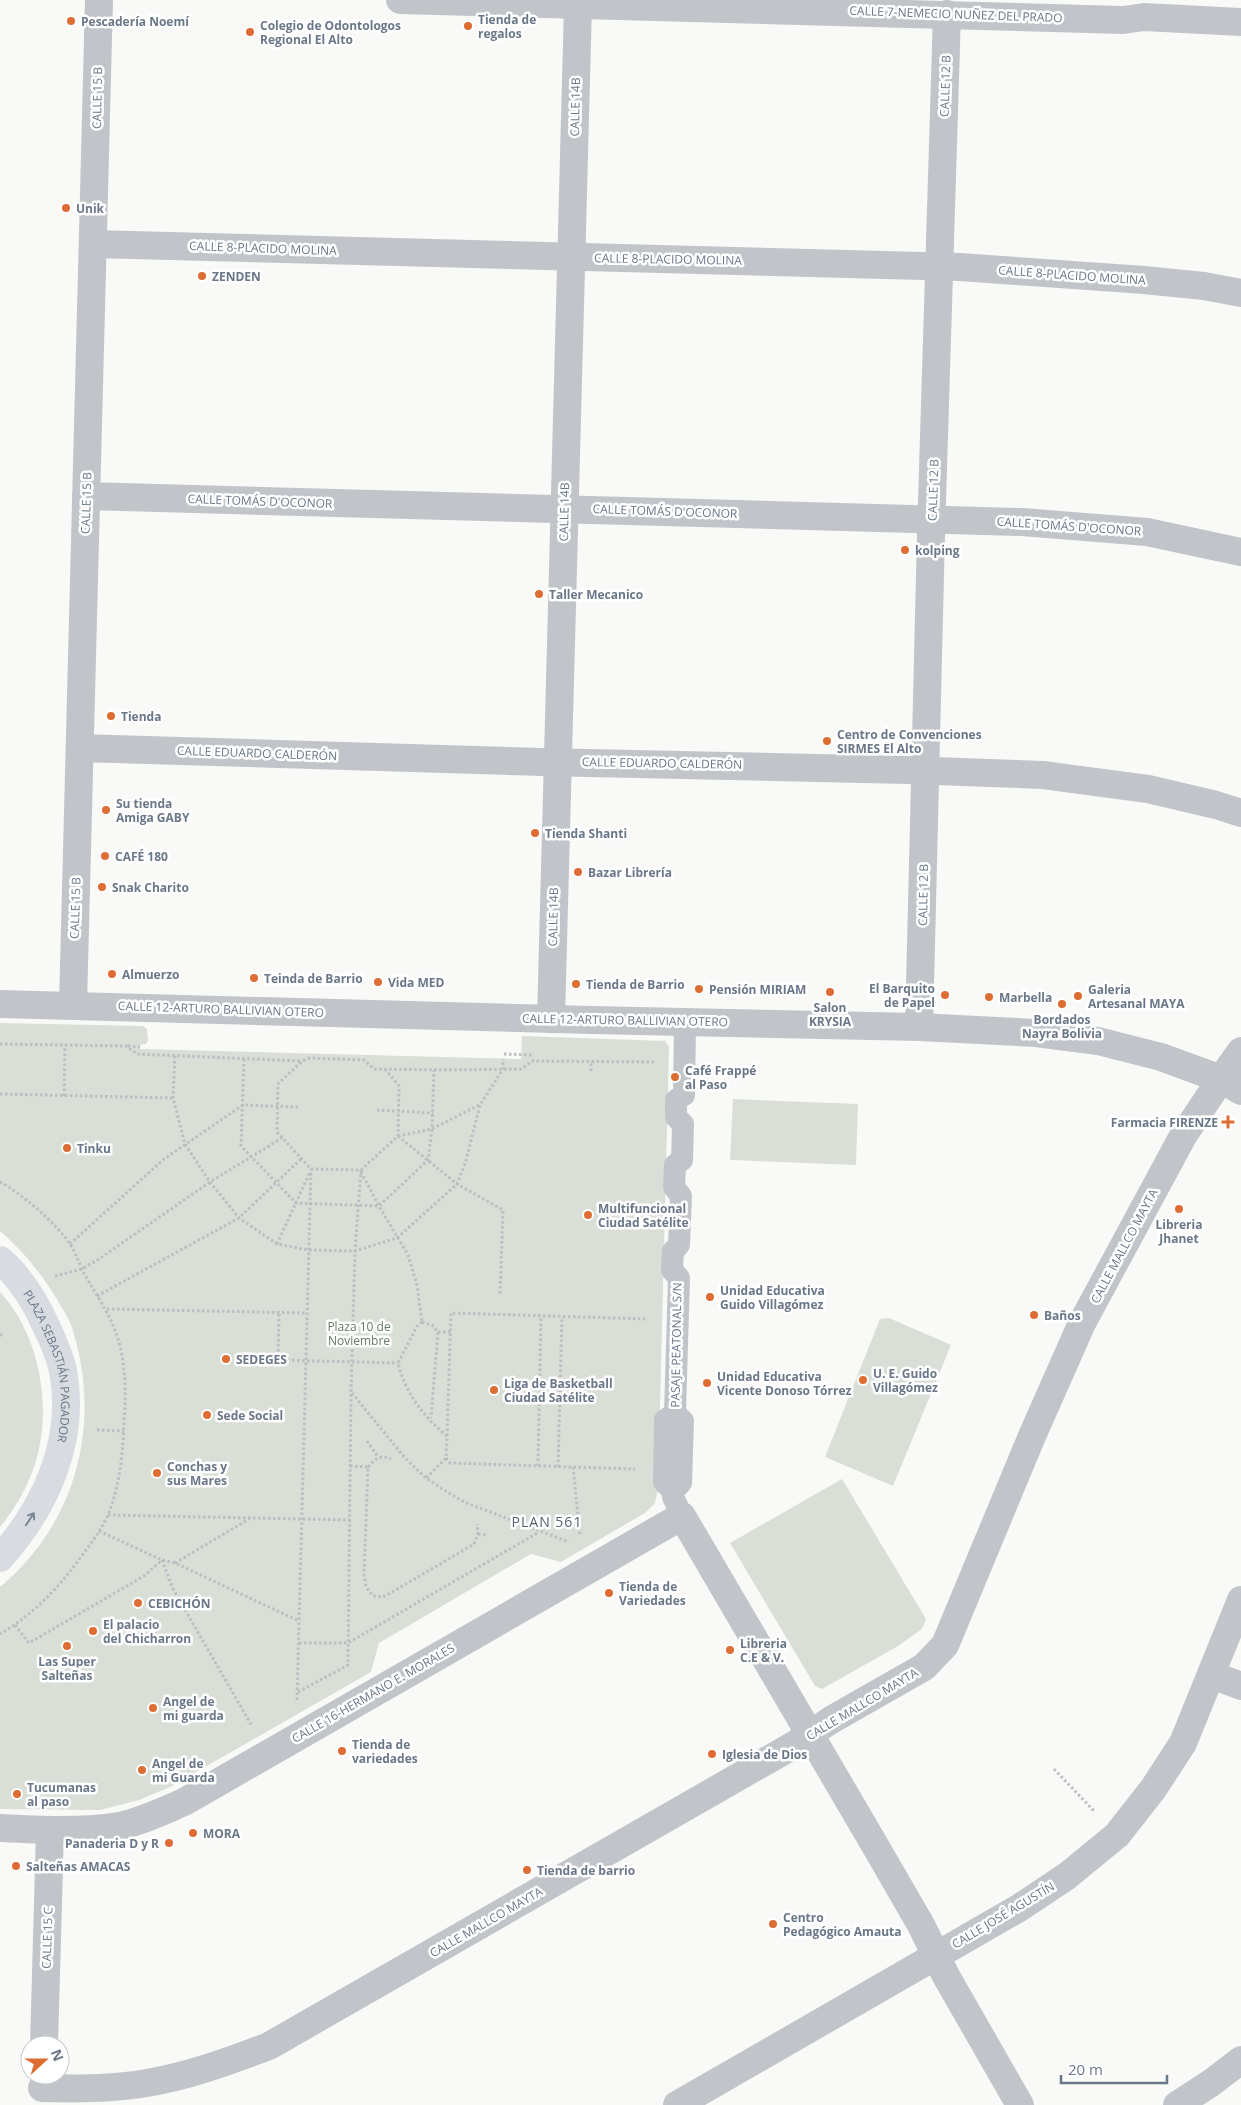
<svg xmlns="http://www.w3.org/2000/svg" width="1241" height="2105" viewBox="0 0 1241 2105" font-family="'Open Sans',sans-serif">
  <rect width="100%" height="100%" fill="#f9faf8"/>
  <g fill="#d9ded7">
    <path d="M0,1023L143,1026L147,1029L148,1040L146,1044L140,1045V1049L521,1059L522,1036L665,1041L669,1047L658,1490L655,1503L645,1513L561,1562L531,1554L379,1643L371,1672L170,1787L139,1800L100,1810L0,1809V1587C78,1522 103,1420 71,1325C68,1316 62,1309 58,1301C41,1273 25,1253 0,1231Z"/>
    <path d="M733,1099L858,1104L856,1165L730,1160Z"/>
    <path d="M0,1292C40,1335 53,1408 35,1464C28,1486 15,1509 0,1527Z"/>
    <path d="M889,1318L951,1345L893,1486L825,1457L880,1319Z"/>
    <path d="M842,1479L926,1619L922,1629L898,1646L822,1689L815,1686L730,1543Z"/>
  </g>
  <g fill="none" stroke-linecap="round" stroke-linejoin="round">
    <g stroke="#bcbec2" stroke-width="3" stroke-dasharray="2.5 2.5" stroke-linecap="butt">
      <path d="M0,1044L126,1046L137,1054L301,1061"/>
      <path d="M128,1046L140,1047"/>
      <path d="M504,1054L532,1055"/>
      <path d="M175,1056L173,1098L185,1144L210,1182L239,1218L277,1244L309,1250L355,1251L397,1238L457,1184L465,1164L480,1105L503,1069V1059"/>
      <path d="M244,1059L241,1146L296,1203L379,1206L428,1160L432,1129L434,1070"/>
      <path d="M385,1069L399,1086L398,1136L361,1170L311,1169L277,1132L278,1084L302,1061L310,1058L364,1060L374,1069C423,1070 472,1070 521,1069L532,1061L656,1062"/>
      <path d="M591,1071V1062"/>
      <path d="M0,1094L173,1098"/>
      <path d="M64,1096L65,1045"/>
      <path d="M377,1110L433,1113"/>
      <path d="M398,1136L457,1184L503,1210L500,1295"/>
      <path d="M398,1136L432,1129L479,1105"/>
      <path d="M361,1172L379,1206L408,1255L417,1285L422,1322"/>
      <path d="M0,1182C20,1192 58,1225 70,1244C76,1254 80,1265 85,1275C99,1300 113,1318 120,1346C126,1372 126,1396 124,1422C123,1453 120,1485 108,1515C102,1528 94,1539 86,1550C62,1584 36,1613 0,1634"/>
      <path d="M70,1244L164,1159L243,1105L298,1107"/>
      <path d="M277,1244L310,1172"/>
      <path d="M55,1276L82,1269L99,1259L210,1182L282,1138"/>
      <path d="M97,1296L239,1218L302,1158"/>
      <path d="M107,1309L306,1313"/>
      <path d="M279,1314L278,1360L398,1363"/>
      <path d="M422,1322L417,1326L398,1363C405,1393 424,1417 447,1436L446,1458L426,1478"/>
      <path d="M422,1322L432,1325L438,1332L431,1418"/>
      <path d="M438,1332H451"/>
      <path d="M0,1334L3,1338"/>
      <path d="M352,1393L405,1458L426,1478L444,1490L464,1502L569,1542"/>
      <path d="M97,1430L124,1431"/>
      <path d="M447,1436L451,1313L647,1319"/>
      <path d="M367,1441L378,1457"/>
      <path d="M446,1458L450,1463L635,1469"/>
      <path d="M350,1466L368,1467L364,1575L366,1587L373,1596L383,1597L394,1591L474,1544L478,1534L477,1524"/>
      <path d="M538,1466L541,1316"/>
      <path d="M368,1467C375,1459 381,1454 391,1459"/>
      <path d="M558,1467L562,1317"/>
      <path d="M573,1467L580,1535"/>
      <path d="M108,1515L350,1520"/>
      <path d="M99,1531L162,1560L175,1563L299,1621"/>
      <path d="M478,1534L486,1535"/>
      <path d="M162,1560L173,1589L252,1726"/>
      <path d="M175,1563L249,1519"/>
      <path d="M15,1625L29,1643L144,1576L162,1560"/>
      <path d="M299,1643H348L539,1532"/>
      <path d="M298,1692L348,1665L351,1392L355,1251L361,1170"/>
      <path d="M297,1700L311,1169"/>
      <path d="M1054,1769L1095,1812"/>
    </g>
    <g stroke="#c1c5ca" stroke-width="22">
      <path d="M673,1491L681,1483L683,1421L675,1413"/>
      <path d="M682,1516L673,1497V1491L664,1482L665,1420L675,1413L679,1278L672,1270L673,1251L679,1245L681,1196L674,1187L675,1165L682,1160L683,1124L676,1117V1100L684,1095L685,1022"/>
    </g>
    <g stroke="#c1c5ca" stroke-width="28">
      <path d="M400,0L1123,20L1144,17L1241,22"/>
      <path d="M93,244L960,267L1144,280L1204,286L1241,293"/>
      <path d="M86,496L1022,522L1147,532L1241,552"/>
      <path d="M80,748L542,762L907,770L1043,775L1148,789L1216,805L1241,813"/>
      <path d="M73,1005L99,0"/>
      <path d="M551,1019L578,5"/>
      <path d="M919,1027L931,534L947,14"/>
      <path d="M1212,1675L1241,1686"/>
      <path d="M0,1828C39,1830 80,1832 119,1826C140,1822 163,1811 184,1802L682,1516L880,1854L921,1925L946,1976L1020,2105"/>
      <path d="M44,2045L50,1831"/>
      <path d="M42,2088C75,2089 109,2089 141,2084C186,2077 227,2062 269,2046L794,1745L831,1720L924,1667L945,1645L1032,1436L1082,1323L1183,1136L1221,1079L1241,1091"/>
      <path d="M677,2105L1019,1908L1067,1876L1117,1835L1153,1789L1183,1743L1241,1600"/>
      <path d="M1177,2105L1211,2083L1241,2060"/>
    </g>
    <path stroke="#c1c5ca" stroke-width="28" d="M0,1004L591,1020L919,1027L1036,1033L1098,1041L1161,1057L1221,1079L1241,1051"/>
    <path stroke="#d8dce0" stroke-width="28" id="s1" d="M0,1260C21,1278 36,1303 47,1328C53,1341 60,1356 63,1371C76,1440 46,1507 0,1558"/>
  </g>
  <defs><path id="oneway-shaft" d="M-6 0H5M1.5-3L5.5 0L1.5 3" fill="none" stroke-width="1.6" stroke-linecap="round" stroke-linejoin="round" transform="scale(1.25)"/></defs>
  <use stroke="#7a8695" href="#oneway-shaft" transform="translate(30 1519) rotate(-56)"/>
  <g fill="#de6d33" stroke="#fff" stroke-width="2">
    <circle cx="71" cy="21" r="5"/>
    <circle cx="468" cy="26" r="5"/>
    <circle cx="250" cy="32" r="5"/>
    <circle cx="66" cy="208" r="5"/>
    <circle cx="202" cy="276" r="5"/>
    <circle cx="905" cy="550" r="5"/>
    <circle cx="539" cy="594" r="5"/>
    <circle cx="111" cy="716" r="5"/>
    <circle cx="827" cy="741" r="5"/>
    <circle cx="106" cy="810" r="5"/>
    <circle cx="535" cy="833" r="5"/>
    <circle cx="105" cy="856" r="5"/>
    <circle cx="578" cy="872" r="5"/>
    <circle cx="102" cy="887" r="5"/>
    <circle cx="112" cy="974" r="5"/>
    <circle cx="254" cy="978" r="5"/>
    <circle cx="378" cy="982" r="5"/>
    <circle cx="576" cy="984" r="5"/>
    <circle cx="699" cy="989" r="5"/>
    <circle cx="830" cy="992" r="5"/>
    <circle cx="945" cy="995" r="5"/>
    <circle cx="1078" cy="996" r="5"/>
    <circle cx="989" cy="997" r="5"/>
    <circle cx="1062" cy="1004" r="5"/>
    <circle cx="675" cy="1077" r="5"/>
    <path d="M1225.5 1114.5h5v5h5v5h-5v5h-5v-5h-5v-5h5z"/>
    <circle cx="67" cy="1148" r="5"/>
    <circle cx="1179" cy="1209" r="5"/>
    <circle cx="588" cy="1215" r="5"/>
    <circle cx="710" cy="1297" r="5"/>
    <circle cx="1034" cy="1315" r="5"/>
    <circle cx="226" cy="1359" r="5"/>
    <circle cx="863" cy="1380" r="5"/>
    <circle cx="707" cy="1383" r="5"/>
    <circle cx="494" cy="1390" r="5"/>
    <circle cx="207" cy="1415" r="5"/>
    <circle cx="157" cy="1473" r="5"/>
    <circle cx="609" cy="1593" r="5"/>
    <circle cx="138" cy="1603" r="5"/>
    <circle cx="93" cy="1631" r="5"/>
    <circle cx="67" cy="1646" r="5"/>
    <circle cx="730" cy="1650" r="5"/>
    <circle cx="153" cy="1708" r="5"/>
    <circle cx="342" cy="1751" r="5"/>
    <circle cx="712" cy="1754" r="5"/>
    <circle cx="142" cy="1770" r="5"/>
    <circle cx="17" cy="1794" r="5"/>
    <circle cx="193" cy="1833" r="5"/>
    <circle cx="169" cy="1843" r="5"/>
    <circle cx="16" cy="1866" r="5"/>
    <circle cx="527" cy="1870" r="5"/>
    <circle cx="773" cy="1924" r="5"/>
  </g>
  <g text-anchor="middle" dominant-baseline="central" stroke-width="5" stroke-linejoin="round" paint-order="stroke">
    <g font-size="12" fill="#6a7788" stroke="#fff">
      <text transform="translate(956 14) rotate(2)">CALLE 7-NEMECIO NUÑEZ DEL PRADO</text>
      <text transform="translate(945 86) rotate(-88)">CALLE 12 B</text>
      <text transform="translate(97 98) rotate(-89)">CALLE 15 B</text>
      <text transform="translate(575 107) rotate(-89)">CALLE 14B</text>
      <text transform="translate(263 248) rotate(2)">CALLE 8-PLACIDO MOLINA</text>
      <text transform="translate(668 259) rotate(1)">CALLE 8-PLACIDO MOLINA</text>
      <text transform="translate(1072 275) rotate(4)">CALLE 8-PLACIDO MOLINA</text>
      <text transform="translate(933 490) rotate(-88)">CALLE 12 B</text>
      <text transform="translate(260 501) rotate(2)">CALLE TOMÁS D'OCONOR</text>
      <text transform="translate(86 503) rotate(-88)">CALLE 15 B</text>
      <text transform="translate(665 511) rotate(2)">CALLE TOMÁS D'OCONOR</text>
      <text transform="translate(564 512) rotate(-89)">CALLE 14B</text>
      <text transform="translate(1069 526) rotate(4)">CALLE TOMÁS D'OCONOR</text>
      <text transform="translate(257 753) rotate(2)">CALLE EDUARDO CALDERÓN</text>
      <text transform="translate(662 763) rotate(1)">CALLE EDUARDO CALDERÓN</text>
      <text transform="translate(923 895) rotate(-89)">CALLE 12 B</text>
      <text transform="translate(75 908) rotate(-88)">CALLE 15 B</text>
      <text transform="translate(553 917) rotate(-89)">CALLE 14B</text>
      <text transform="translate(221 1009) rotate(2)">CALLE 12-ARTURO BALLIVIAN OTERO</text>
      <text transform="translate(625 1020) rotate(1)">CALLE 12-ARTURO BALLIVIAN OTERO</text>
      <text transform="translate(1124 1246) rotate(-62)">CALLE MALLCO MAYTA</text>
      <text transform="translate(676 1345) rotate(-89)">PASAJE PEATONAL S/N</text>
      <text stroke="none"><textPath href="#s1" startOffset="121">PLAZA SEBASTIÁN PAGADOR</textPath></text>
      <text transform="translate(373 1693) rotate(-30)">CALLE 16-HERMANO E. MORALES</text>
      <text transform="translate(862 1704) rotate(-31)">CALLE MALLCO MAYTA</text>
      <text transform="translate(1003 1915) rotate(-31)">CALLE JOSÉ AGUSTÍN</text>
      <text transform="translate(486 1922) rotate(-30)">CALLE MALLCO MAYTA</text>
      <text transform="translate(47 1938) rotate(-88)">CALLE 15 C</text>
    </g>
    <g font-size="12" font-weight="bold" fill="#6a7788" stroke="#fff" text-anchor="start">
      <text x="478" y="19">Tienda de<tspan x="478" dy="14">regalos</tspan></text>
      <text x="81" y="21">Pescadería Noemí</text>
      <text x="260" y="25">Colegio de Odontologos<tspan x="260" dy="14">Regional El Alto</tspan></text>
      <text x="76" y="208">Unik</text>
      <text x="212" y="276">ZENDEN</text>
      <text x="915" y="550">kolping</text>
      <text x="549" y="594">Taller Mecanico</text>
      <text x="121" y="716">Tienda</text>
      <text x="837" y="734">Centro de Convenciones<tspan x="837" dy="14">SIRMES El Alto</tspan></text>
      <text x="116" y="803">Su tienda<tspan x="116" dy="14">Amiga GABY</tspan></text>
      <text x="545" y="833">Tienda Shanti</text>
      <text x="115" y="856">CAFÉ 180</text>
      <text x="588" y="872">Bazar Librería</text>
      <text x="112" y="887">Snak Charito</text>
      <text x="122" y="974">Almuerzo</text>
      <text x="264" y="978">Teinda de Barrio</text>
      <text x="388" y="982">Vida MED</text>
      <text x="586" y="984">Tienda de Barrio</text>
      <text x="935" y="988" text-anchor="end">El Barquito<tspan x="935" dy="14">de Papel</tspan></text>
      <text x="709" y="989">Pensión MIRIAM</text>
      <text x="1088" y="989">Galeria<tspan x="1088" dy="14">Artesanal MAYA</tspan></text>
      <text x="999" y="997">Marbella</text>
      <text x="830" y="1007" text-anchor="middle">Salon<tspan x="830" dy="14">KRYSIA</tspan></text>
      <text x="1062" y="1019" text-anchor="middle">Bordados<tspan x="1062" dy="14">Nayra Bolivia</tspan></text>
      <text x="685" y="1070">Café Frappé<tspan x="685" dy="14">al Paso</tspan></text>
      <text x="1218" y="1122" text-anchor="end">Farmacia FIRENZE</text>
      <text x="77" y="1148">Tinku</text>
      <text x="598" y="1208">Multifuncional<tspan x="598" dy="14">Ciudad Satélite</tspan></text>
      <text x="1179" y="1224" text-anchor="middle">Libreria<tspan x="1179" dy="14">Jhanet</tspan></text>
      <text x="720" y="1290">Unidad Educativa<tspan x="720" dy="14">Guido Villagómez</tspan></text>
      <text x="1044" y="1315">Baños</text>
      <text x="236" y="1359">SEDEGES</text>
      <text x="873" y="1373">U. E. Guido<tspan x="873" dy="14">Villagómez</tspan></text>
      <text x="717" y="1376">Unidad Educativa<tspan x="717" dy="14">Vicente Donoso Tórrez</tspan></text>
      <text x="504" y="1383">Liga de Basketball<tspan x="504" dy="14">Ciudad Satélite</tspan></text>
      <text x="217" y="1415">Sede Social</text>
      <text x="167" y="1466">Conchas y<tspan x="167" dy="14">sus Mares</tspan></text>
      <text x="619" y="1586">Tienda de<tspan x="619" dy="14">Variedades</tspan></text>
      <text x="148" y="1603">CEBICHÓN</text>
      <text x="103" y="1624">El palacio<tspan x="103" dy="14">del Chicharron</tspan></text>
      <text x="740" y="1643">Libreria<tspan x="740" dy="14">C.E &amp; V.</tspan></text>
      <text x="67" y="1661" text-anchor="middle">Las Super<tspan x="67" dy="14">Salteñas</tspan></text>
      <text x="163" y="1701">Angel de<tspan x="163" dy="14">mi guarda</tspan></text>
      <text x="352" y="1744">Tienda de<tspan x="352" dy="14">variedades</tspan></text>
      <text x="722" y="1754">Iglesia de Dios</text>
      <text x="152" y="1763">Angel de<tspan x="152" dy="14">mi Guarda</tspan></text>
      <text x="27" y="1787">Tucumanas<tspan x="27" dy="14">al paso</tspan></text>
      <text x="203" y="1833">MORA</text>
      <text x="159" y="1843" text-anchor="end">Panaderia D y R</text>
      <text x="26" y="1866">Salteñas AMACAS</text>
      <text x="537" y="1870">Tienda de barrio</text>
      <text x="783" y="1917">Centro<tspan x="783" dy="14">Pedagógico Amauta</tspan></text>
    </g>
    <g font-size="12" fill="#667a64" stroke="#fff">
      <text x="359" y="1326">Plaza 10 de<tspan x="359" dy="14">Noviembre</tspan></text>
    </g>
    <g font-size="14" letter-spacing="1" fill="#57616d" stroke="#fff">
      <text x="547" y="1521">PLAN 561</text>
    </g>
  </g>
  <g transform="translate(45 2060) rotate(69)"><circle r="24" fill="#ffffff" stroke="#c3c9cf"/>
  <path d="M0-4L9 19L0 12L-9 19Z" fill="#de6d33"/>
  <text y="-8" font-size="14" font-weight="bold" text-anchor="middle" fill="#6a7788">N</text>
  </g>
  <path d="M1061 2075v8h106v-8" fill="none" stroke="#6a7788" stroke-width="2.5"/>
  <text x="1068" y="2075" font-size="15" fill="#6a7788" stroke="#ffffff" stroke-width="4" paint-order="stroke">20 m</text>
</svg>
